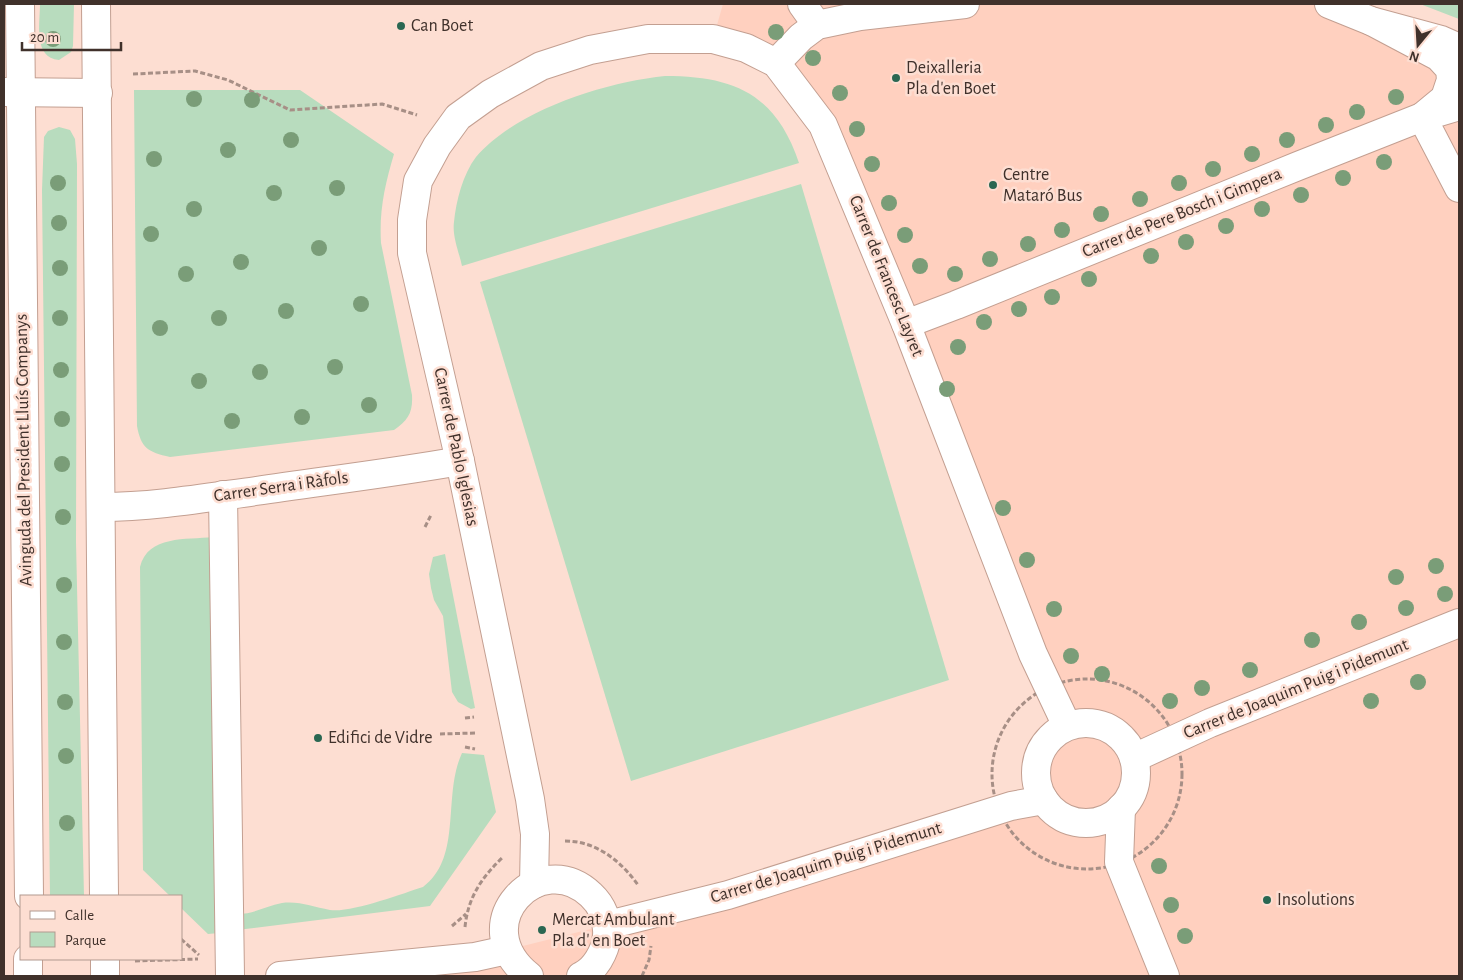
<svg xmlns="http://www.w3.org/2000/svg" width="1463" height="980" viewBox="0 0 1463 980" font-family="'Alegreya Sans',sans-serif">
  <rect width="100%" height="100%" fill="#fdded2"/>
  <path fill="#ffd0bf" d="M723,4H1329L1459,48V976H280L507,950L682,906L1043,800L1036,783L1037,760L1046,740L1067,726L792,83L713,39Z"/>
  <g fill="#b8dcbe">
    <path d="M40,4H74L73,46L71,52L59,60C33,58 40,23 40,4Z"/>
    <path d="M1420,4H1459V19Z"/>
    <path d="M665,76C734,76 776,94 799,163L462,266C459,252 452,236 454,222C456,201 463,174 476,157C516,110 606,82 665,76Z"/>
    <path d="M134,90H300L394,154C385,184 379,211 381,243L412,395C413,413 408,420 394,430L170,457C148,452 141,448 137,426Z"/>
    <path d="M59,127L70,130L75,139L77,164L76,542L84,896H50L42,190L44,137L48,131Z"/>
    <path d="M801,184L949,680L631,781L480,282Z"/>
    <path d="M213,537L219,933L208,934L181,908V896H170L143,870L140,567C148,535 186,540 213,537Z"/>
    <path d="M445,554L475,708L471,709L458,702L452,692L443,616L434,600L431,588L429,574L433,557Z"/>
    <path d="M462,753L484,755L496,812L430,906L237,930L238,914C254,914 266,906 282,903C300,901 313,907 330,910C351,913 401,894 423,887C463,857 442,796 462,753Z"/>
  </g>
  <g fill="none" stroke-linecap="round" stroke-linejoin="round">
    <defs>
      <g id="minor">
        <path d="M20,4L29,896"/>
        <path d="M96,4L104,896"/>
        <path d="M802,4L817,25"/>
        <path d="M1329,4L1371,21L1441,40L1459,48"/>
        <path d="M1371,21L1439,57L1450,69L1451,80L1445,98L1422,117L1459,188"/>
        <path d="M776,63L801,37L817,25L860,16L965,4"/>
        <path d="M4,92L98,93"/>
        <path d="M906,324L956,305L1298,166L1422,117L1459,106"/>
        <path d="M223,495L230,976"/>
        <path d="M101,507C153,507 205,498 256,491C324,481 392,473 460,461"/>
        <circle cx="1086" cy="773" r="50"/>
        <path d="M1134,758L1210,723L1459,623"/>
        <path d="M1121,808L1119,862L1165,976"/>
        <path d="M534,884L535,834L530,799L460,461L412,253V220L418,181L437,146L458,117L490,94L541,66L590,50L648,39H713L746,48L776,63L823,125L906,324L1033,654L1067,726"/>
        <path d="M608,925L728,895L1011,806L1044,800"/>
        <path d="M105,959V976"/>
        <path d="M28,976V959"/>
        <path d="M280,976L475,957L507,950"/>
        <path d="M529,976C464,924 540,846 591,895C603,906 608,921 607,936C605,952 595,970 581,976"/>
      </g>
    </defs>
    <use href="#minor" stroke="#c39f91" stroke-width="30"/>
    <g stroke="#a78f86" stroke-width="3" stroke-dasharray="5 2.5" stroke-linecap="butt">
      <path d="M133,74L195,71L228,80L290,110L382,104L417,115"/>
      <path d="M425,527L431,515"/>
      <circle cx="1087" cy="774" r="95"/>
      <path d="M465,718L474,717"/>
      <path d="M440,734L475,733"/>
      <path d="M465,747L475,749"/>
      <path d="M565,841C596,841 621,861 638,885"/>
      <path d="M452,926L466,914"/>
      <path d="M465,927C468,897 482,877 503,857"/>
      <path d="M181,939L199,955"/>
      <path d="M135,961L198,959"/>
      <path d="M642,976L649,960L651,946"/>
    </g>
    <use href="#minor" stroke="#fff" stroke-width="28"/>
  </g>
  <g fill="#7a9d78">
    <circle cx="776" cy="32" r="8"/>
    <circle cx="53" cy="39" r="8"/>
    <circle cx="813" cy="58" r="8"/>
    <circle cx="840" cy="93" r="8"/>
    <circle cx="1396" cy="97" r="8"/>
    <circle cx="194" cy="99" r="8"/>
    <circle cx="252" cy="100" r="8"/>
    <circle cx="1357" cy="112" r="8"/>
    <circle cx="1326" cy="125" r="8"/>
    <circle cx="857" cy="129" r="8"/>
    <circle cx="291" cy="140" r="8"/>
    <circle cx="1287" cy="140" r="8"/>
    <circle cx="228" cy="150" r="8"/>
    <circle cx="1252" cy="154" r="8"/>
    <circle cx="154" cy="159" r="8"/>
    <circle cx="1384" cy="162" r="8"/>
    <circle cx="872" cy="164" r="8"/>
    <circle cx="1213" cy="169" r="8"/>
    <circle cx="1343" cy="178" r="8"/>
    <circle cx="58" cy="183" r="8"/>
    <circle cx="1179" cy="183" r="8"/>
    <circle cx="337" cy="188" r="8"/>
    <circle cx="274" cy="193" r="8"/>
    <circle cx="1301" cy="195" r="8"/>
    <circle cx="1140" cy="199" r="8"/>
    <circle cx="889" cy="203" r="8"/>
    <circle cx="194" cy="209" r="8"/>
    <circle cx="1262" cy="209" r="8"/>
    <circle cx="1101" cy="214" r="8"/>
    <circle cx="59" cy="223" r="8"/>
    <circle cx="1226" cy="226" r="8"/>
    <circle cx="1062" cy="230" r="8"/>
    <circle cx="151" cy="234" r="8"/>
    <circle cx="905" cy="235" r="8"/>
    <circle cx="1186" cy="242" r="8"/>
    <circle cx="1028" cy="244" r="8"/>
    <circle cx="319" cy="248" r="8"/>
    <circle cx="1151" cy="256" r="8"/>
    <circle cx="990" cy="259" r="8"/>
    <circle cx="241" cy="262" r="8"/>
    <circle cx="920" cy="266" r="8"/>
    <circle cx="60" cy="268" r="8"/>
    <circle cx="186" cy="274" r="8"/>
    <circle cx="955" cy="274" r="8"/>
    <circle cx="1089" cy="279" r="8"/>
    <circle cx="1052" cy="297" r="8"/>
    <circle cx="361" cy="304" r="8"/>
    <circle cx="1019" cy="309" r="8"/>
    <circle cx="286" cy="311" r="8"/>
    <circle cx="60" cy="318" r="8"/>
    <circle cx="219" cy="318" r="8"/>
    <circle cx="984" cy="322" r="8"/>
    <circle cx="160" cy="328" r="8"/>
    <circle cx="958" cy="347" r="8"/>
    <circle cx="335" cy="367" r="8"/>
    <circle cx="61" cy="370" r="8"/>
    <circle cx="260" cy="372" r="8"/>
    <circle cx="199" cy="381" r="8"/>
    <circle cx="947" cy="389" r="8"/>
    <circle cx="369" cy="405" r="8"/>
    <circle cx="302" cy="417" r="8"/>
    <circle cx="62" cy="419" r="8"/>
    <circle cx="232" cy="421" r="8"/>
    <circle cx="62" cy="464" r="8"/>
    <circle cx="1003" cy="508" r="8"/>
    <circle cx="63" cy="517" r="8"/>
    <circle cx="1027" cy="560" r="8"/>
    <circle cx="1436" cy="566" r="8"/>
    <circle cx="1396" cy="577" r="8"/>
    <circle cx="64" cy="585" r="8"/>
    <circle cx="1445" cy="594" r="8"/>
    <circle cx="1406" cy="608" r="8"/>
    <circle cx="1054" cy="609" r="8"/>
    <circle cx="1359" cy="622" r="8"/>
    <circle cx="1312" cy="640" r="8"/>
    <circle cx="64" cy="642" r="8"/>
    <circle cx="1071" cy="656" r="8"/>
    <circle cx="1250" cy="670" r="8"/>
    <circle cx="1102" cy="674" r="8"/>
    <circle cx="1418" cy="682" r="8"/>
    <circle cx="1202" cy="688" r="8"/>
    <circle cx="1170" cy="701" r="8"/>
    <circle cx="1371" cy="701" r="8"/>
    <circle cx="65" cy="702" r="8"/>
    <circle cx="66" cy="756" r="8"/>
    <circle cx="67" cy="823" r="8"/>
    <circle cx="1159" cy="866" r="8"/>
    <circle cx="1171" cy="905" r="8"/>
    <circle cx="1185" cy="936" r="8"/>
  </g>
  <g fill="#2a6752" stroke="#fdded2" stroke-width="2">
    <circle cx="401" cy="26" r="5"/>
    <circle cx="896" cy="78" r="5"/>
    <circle cx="993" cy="185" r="5"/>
    <circle cx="318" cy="738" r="5"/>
    <circle cx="1267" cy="900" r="5"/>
    <circle cx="542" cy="930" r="5"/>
  </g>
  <g text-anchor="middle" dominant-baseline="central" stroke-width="5" stroke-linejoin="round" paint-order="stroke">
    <g font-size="18" fill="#40312b" stroke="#fdded2" text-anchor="start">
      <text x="411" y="26">Can Boet</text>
      <text x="906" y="68">Deixalleria<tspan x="906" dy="21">Pla d'en Boet</tspan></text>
      <text x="1003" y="175">Centre<tspan x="1003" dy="21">Mataró Bus</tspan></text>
      <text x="328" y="738">Edifici de Vidre</text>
      <text x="1277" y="900">Insolutions</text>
      <text x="552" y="920">Mercat Ambulant<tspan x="552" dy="21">Pla d' en Boet</tspan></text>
    </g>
    <g font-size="18" fill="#40312b" stroke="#fdded2">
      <text transform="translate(1182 213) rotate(-22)">Carrer de Pere Bosch i Gimpera</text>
      <text transform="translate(886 276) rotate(68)">Carrer de Francesc Layret</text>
      <text transform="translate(456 447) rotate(78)">Carrer de Pablo Iglesias</text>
      <text transform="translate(24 450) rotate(-91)">Avinguda del President Lluís Companys</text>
      <text transform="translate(281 487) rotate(-8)">Carrer Serra i Ràfols</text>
      <text transform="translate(1296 689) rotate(-22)">Carrer de Joaquim Puig i Pidemunt</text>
      <text transform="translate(826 863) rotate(-17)">Carrer de Joaquim Puig i Pidemunt</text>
    </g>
  </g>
  <rect width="1463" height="980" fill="none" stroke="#40312b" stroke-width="10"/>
  <rect x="20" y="895" width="162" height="65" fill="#fdded2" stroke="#b1998f"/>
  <rect x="30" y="911" width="25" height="8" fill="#ffffff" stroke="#b1998f"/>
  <text x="65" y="920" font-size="15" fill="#40312b">Calle</text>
  <rect x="30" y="932" width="25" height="15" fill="#b8dcbe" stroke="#b1998f"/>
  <text x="65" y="945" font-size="15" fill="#40312b">Parque</text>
  <g transform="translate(1418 45) rotate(198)" stroke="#fdded2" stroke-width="4" paint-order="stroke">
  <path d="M0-4L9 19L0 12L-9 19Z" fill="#40312b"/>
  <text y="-8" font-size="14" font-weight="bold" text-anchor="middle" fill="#40312b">N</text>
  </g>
  <path d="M22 42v8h99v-8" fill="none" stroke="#40312b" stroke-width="2.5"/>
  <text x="30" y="42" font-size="15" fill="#40312b" stroke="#fdded2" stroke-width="4" paint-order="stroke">20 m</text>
</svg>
